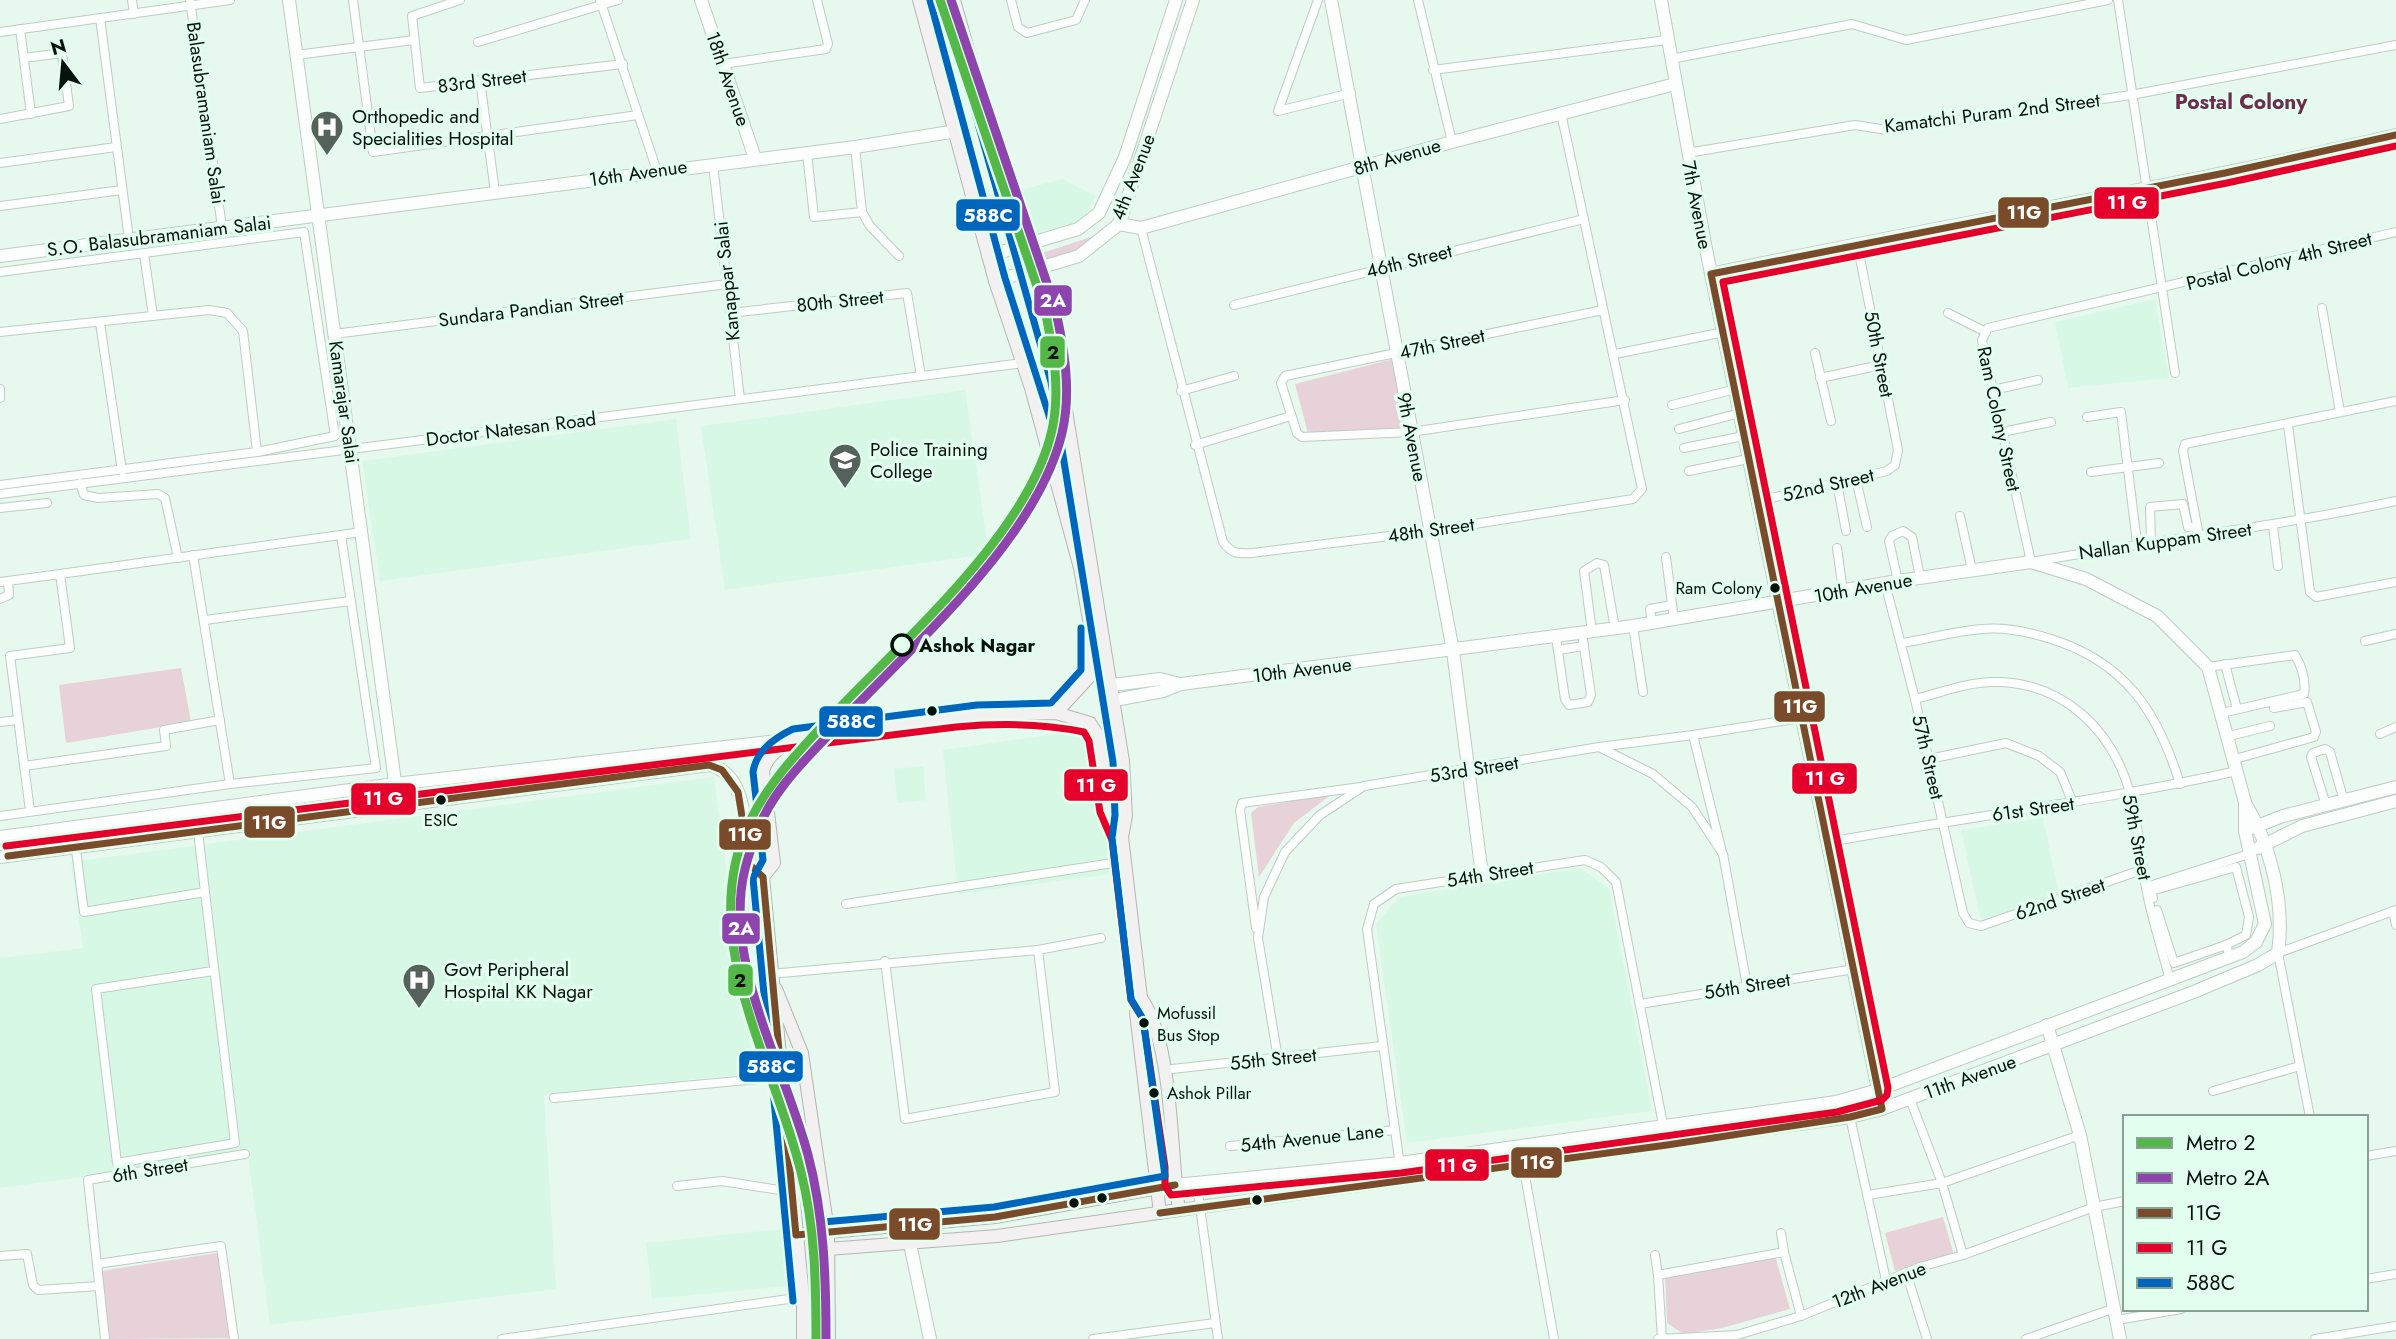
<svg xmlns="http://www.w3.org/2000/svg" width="2396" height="1339" viewBox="0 0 2396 1339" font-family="Jost,sans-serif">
  <rect width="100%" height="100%" fill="#e7f8ef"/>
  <g fill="#d8f8e6">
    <path d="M1062,179L1096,196L1083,220L1027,236L1014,192Z"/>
    <path d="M2155,299L2169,378L2068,388L2055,322Z"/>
    <path d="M965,390L989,554L725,590L701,426Z"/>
    <path d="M676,419L691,539L380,581L362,461Z"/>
    <path d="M1075,731L1089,740L1095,752L1112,874L958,894L943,750Z"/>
    <path d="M923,766L926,800L897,803L894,769Z"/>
    <path d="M714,777L754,1073L544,1095L556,1289L270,1325L248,1156L0,1188V958L83,948L71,862Z"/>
    <path d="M2043,818L2059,895L1986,921L1980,917L1961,830Z"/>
    <path d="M1580,868L1609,888L1652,1111L1407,1143L1376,924L1399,897Z"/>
    <path d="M781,1229L787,1286L652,1299L646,1243Z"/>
  </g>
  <g fill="#e8d2da">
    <path d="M1100,234L1087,251L1043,263L1038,261L1039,254Z"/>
    <path d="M1397,358L1409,428L1310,441L1295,384Z"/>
    <path d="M181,668L191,722L66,743L59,685Z"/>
    <path d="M1332,794L1294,823L1259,877L1251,813L1258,807Z"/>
    <path d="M1943,1217L1954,1255L1895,1271L1885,1233Z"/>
    <path d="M223,1252L236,1338L108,1339L101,1271Z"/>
    <path d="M1775,1255L1790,1309L1722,1328L1683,1334L1667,1323L1665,1275Z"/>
  </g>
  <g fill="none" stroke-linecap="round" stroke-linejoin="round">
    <defs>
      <g id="street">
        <path d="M132,0L134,14"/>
        <path d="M190,0L222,227"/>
        <path d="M353,0L373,152L638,115"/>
        <path d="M460,0L412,16L420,88L623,64"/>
        <path d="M600,0L657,171"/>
        <path d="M1011,0L1018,27L1027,33L1076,20L1085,0"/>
        <path d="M1318,0L1278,111L1351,93"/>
        <path d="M1418,0L1452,142"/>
        <path d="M2118,0L2175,373"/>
        <path d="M100,18L129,239"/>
        <path d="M20,29L31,114"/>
        <path d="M0,32L230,0"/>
        <path d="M478,42L618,0"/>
        <path d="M296,55L414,40"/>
        <path d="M1671,59L1852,24L1906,40L2108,0"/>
        <path d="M723,64L826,49L828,44L817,0"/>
        <path d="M1433,70L1667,40"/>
        <path d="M480,80L495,192"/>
        <path d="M0,119L69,106L62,53L24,58"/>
        <path d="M807,153L814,217L862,212L855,147"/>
        <path d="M1687,153L1855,125L1887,130L2131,95L2396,45"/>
        <path d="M0,163L116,147"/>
        <path d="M713,164L740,399"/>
        <path d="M0,206L122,190"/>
        <path d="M862,212L870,226L899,256"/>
        <path d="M1141,228L1223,542C1232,554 1238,554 1252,553L1430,531L1633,499L1642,489L1561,113"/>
        <path d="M2396,232L1988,328L1982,340L2031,562C2152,541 2275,527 2396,501"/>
        <path d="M144,254L153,316"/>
        <path d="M0,272L304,232L335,436L257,452L0,485"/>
        <path d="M1234,305L1584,219"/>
        <path d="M2322,308L2340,412"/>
        <path d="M1603,310L1285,376L1281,383L1297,433L1302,437L1411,432L1625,400"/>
        <path d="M730,313L907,293L921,376"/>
        <path d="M1948,313L1984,331"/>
        <path d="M100,323L122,471"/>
        <path d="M0,332L209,310L227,313L243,331L257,452"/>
        <path d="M334,334L727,284"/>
        <path d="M1815,353L1831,421"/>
        <path d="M1615,354L1724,332"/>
        <path d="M1820,378L1881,365"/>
        <path d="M0,389V398"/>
        <path d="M1993,390L2038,380"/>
        <path d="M1181,391L1234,376"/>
        <path d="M1672,405L1736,389"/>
        <path d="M2087,417L2121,412L2137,543"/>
        <path d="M2288,425L2310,592L2316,597L2396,582"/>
        <path d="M1679,429L1740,413"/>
        <path d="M2002,432L2051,422"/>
        <path d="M1195,445L1291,416"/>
        <path d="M1684,448L1744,436"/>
        <path d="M1689,471L1748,459"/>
        <path d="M2091,472L2159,463"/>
        <path d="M1856,479L1867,527"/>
        <path d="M80,483L84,495L98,498L158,494L165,498L178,558"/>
        <path d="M1837,483L1846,531"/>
        <path d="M0,494L1023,363"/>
        <path d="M1758,501L1887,471L1895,465L1898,450L1857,243"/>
        <path d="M0,508L47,503"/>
        <path d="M1960,516L1972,570"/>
        <path d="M2273,526L2278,566"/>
        <path d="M2199,536L2183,451L2185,444L2396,401"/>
        <path d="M2151,542L2150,507L2183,504L2188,527H2197"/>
        <path d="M1837,548L1843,591"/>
        <path d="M193,555L230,784"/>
        <path d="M1666,557L1674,620"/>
        <path d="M60,574L362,532"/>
        <path d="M1898,581L1889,541L1892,536L1903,531L1912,537L1920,577"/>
        <path d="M0,582L60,574L70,648L10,656L30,811"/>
        <path d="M1885,583L1915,699L1963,913L1969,923L1981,926L2144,869"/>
        <path d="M0,599L9,595L8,581"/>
        <path d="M205,620L350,601"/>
        <path d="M1652,623L1650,609L1672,605"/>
        <path d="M1633,626L1643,692"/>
        <path d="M1592,632L1584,571L1597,563L1604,565L1615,629"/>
        <path d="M1556,637L1565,699L1569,705L1588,702L1591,695L1582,633"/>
        <path d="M2365,641L2396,634"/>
        <path d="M1902,643C1928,639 1955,631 1982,629C2004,627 2029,632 2051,639C2125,662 2158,712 2180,784"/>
        <path d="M1558,650L1584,646"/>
        <path d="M2225,664L2237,709"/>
        <path d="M2208,667L2295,655C2302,667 2306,681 2304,694L2222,713"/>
        <path d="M1915,699C1940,693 1968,682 1993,682C2062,681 2112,729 2130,793C2139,824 2140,857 2146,888C2152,919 2162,950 2170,980"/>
        <path d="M0,722L18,720"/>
        <path d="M2380,734L2396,727"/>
        <path d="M1693,735L1801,718"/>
        <path d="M2229,736L2270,726"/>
        <path d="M1599,747L1693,735L1721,848"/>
        <path d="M1929,759L2006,743L2039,756L2060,772L2073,803"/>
        <path d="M2235,759L2314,737L2316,732L2307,702L2274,708"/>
        <path d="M24,766L166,746L164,730L220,720"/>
        <path d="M2326,805L2311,757L2313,753L2325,749L2330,752L2344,801"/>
        <path d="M0,816L230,784L376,768L341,535"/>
        <path d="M73,827L84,912L205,892L235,1143L117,1163L96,989L213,971"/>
        <path d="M198,831L205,892"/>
        <path d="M1829,842C1965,817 2102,801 2237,771"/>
        <path d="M2146,887L2249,854"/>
        <path d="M2153,898L2151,891L2236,867L2249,917L2246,935L2226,945L2230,957"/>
        <path d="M846,904L1126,861"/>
        <path d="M2157,910L2174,963L2226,945"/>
        <path d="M2393,911L2396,925"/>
        <path d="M1256,928L1240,810L1242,803L1361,787"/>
        <path d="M885,961L905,1119L1055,1092L1038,950"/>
        <path d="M770,974L1038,950L1101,938"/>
        <path d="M1640,1004L1854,969"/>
        <path d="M1278,1059L1258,938L1264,897L1285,852L1320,815L1364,786L1599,747L1653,774L1692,807L1723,854L1747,986"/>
        <path d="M1163,1070L1382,1046"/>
        <path d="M2213,1091L2300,1066"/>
        <path d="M554,1098L780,1077"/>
        <path d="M1910,1099L1942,1183L1963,1255"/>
        <path d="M1850,1117L1886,1280"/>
        <path d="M2310,1117L2278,953L2396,910"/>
        <path d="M1230,1146L1395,1130"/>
        <path d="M1520,1147L1554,1339"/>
        <path d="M2366,1156L2396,1151"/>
        <path d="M1402,1180L1367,929L1374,904L1396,889L1585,860L1601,867L1616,882L1667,1145"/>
        <path d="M1197,1184L1218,1339"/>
        <path d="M677,1186L722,1181L792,1192"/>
        <path d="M1868,1195L1942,1183L2080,1135"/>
        <path d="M1781,1233L1784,1252"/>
        <path d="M1655,1255L1658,1275"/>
        <path d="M0,1256L27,1254L33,1285L38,1290L99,1286"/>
        <path d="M97,1264L221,1246L234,1339"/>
        <path d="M1906,1272L1927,1339"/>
        <path d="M2366,1279L2396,1274"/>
        <path d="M2117,1320L2181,1309"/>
        <path d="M105,1339L88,1180L245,1154"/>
        <path d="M502,1339L803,1297"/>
        <path d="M1093,1339L1215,1323"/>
        <path d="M1658,1339L1737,1335L1801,1316L1920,1267L1963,1255L2094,1207L2125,1201"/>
        <path d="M1662,1339L1658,1275L1784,1252L1801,1316"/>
        <path d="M2026,1339L2115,1308"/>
        <path d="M2315,1339L2396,1326"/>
      </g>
      <g id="secondary">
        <path d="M289,0L398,804"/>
        <path d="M701,0L755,158"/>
        <path d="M1331,0L1453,651L1482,875"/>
        <path d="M1661,0L1705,244L1882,1109"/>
        <path d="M1119,224L1141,228L1452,142L1675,84"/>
        <path d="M0,256L855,147L957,131"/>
        <path d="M988,256L1078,229L1099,213L1125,157L1176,0"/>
        <path d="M1711,274C1939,225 2169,189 2396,135"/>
        <path d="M995,281L1079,256L1119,224L1193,0"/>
        <path d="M1113,685L1160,679L1180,684"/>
        <path d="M1115,700L1163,691L1181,684L1633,626L1898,581L2031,562L2086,579L2157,616L2208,667L2245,802V831L2265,924L2256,942L2243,952L1878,1090L1836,1102L1400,1163L1175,1185"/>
        <path d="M2252,828L2283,816L2396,787"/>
        <path d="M0,837L395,784L795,739"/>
        <path d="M2258,848L2302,826L2396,801"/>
        <path d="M0,857L709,765C749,774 744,831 750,865L763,877"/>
        <path d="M2047,1025L2080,1135L2120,1339"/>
        <path d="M1179,1210L1850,1117L1882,1109L2191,993L2258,965L2278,953C2285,903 2271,845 2245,803"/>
        <path d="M910,1244L930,1339"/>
      </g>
      <g id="primary">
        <path d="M919,0L995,281L1031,388L1080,568L1093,643L1092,674L1056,713"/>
        <path d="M954,0L1061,380L1123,761L1126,816L1122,837"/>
        <path d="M776,989L802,1053L828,1231L829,1339"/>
        <path d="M1141,998L1136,1013L1160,1213"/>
        <path d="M796,1235L995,1217L1175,1185"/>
        <path d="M803,1339V1297L763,877L774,863L763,771C767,755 781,747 795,739L978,715L1056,713L1090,723L1099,737L1110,810L1122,837L1141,998C1174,1044 1170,1153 1179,1210L997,1236L828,1249"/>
      </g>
    </defs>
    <use href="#street" stroke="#beccc4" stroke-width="10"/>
    <use href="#secondary" stroke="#beccc4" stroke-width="14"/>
    <use href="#primary" stroke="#b7b4b5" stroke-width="14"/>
    <use href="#street" stroke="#fbfefd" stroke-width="8"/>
    <use href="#secondary" stroke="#fbfefd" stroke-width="12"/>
    <use href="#primary" stroke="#f3f0f1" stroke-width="12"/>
    <defs>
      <path id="rail" d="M991,152L1005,211"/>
    </defs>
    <use href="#rail" stroke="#bcc2bf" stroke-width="6"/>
    <use href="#rail" stroke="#e1feee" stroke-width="3.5" stroke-dasharray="10" stroke-linecap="butt"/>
    <defs>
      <g id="bus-1">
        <path d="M8,856L709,765L722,770L738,792L750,865L763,877L796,1235L995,1217L1175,1185"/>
        <path d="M1160,1213L1667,1145L1850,1117L1882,1109L1711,274L2225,173L2396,135"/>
      </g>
      <path id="bus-2" d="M6,846L956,727C999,723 1040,723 1084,732L1089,741L1100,812L1112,840L1131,1000L1143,1019L1165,1167V1186L1171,1195L1401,1173L1837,1112L1882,1100L1887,1095L1888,1088L1723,282L2227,183L2396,146"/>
      <g id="bus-3">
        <path d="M930,0L1005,278L1053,428"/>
        <path d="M793,1301L753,878L763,860L753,772C756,751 774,738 793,729L977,705L1051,703L1081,670V628"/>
        <path d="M818,1339V1231L823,1222L994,1207L1165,1176L1143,1019L1131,999L1112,838L1115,815L1113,762L1051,382L944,3"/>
      </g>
    </defs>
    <use href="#bus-1" stroke="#e1feee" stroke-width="12"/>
    <use href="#bus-2" stroke="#e1feee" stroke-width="12"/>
    <use href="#bus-3" stroke="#e1feee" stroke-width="12"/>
    <use href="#bus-1" stroke="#7a4b2a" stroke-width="7"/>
    <use href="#bus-2" stroke="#e4002b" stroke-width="7"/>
    <use href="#bus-3" stroke="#0065bd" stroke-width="7"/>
    <defs>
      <path id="metro-1" d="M816,1339C816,1283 815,1227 801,1172C774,1060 694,936 750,821C769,782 799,751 828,720C900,643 1029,534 1052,430C1061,390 1053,349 1045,310L940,0"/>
      <path id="metro-2" d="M826,1339C826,1277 824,1215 808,1155C785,1067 722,961 745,869C748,856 753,843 758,830C772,790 810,755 838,725C913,644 1036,541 1062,433C1072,391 1064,348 1055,307L951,0"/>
    </defs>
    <use href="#metro-1" stroke="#e1feee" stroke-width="14"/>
    <use href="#metro-2" stroke="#e1feee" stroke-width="14"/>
    <use href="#metro-1" stroke="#53b848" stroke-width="9"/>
    <use href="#metro-2" stroke="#8e44ad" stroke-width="9"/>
  </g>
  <defs>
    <symbol id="hospital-pin" viewBox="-11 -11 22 30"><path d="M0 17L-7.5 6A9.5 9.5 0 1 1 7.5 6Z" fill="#55625b" stroke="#e1feee"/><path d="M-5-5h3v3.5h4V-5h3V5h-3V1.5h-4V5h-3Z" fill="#fff"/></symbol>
    <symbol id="university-pin" viewBox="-11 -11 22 30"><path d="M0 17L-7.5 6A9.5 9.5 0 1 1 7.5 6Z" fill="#55625b" stroke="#e1feee"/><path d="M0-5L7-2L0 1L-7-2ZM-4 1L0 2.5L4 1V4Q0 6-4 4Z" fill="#fff"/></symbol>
  </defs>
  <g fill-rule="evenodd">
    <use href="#hospital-pin" x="308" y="108" width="38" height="52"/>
    <use href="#university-pin" x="826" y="441" width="38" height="52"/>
    <use href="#hospital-pin" x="400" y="961" width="38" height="52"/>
  </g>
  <g fill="#06120c" stroke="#e1feee" stroke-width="2.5">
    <circle cx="1775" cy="588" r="6"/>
    <circle cx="932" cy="711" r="6"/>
    <circle cx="441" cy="800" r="6"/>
    <circle cx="1144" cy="1023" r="6"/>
    <circle cx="1154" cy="1093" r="6"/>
    <circle cx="1102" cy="1198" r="6"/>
    <circle cx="1257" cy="1200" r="6"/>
    <circle cx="1074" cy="1203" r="6"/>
  </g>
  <circle fill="#e1feee" stroke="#06120c" stroke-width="3.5" cx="902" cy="645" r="10"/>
  <g text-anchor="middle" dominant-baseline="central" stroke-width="7" stroke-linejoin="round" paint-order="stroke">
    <g font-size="17" fill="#06120c" stroke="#e1feee" text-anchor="start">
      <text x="1762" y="588" text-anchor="end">Ram Colony</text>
      <text x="441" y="820" text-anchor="middle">ESIC</text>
      <text x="1157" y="1013">Mofussil<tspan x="1157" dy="22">Bus Stop</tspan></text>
      <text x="1167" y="1093">Ashok Pillar</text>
    </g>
    <g font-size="19" fill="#06120c" stroke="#e1feee">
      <text transform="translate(728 79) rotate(71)">18th Avenue</text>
      <text transform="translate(482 81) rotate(-7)">83rd Street</text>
      <text transform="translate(206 113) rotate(82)">Balasubramaniam Salai</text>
      <text transform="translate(1992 113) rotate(-7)">Kamatchi Puram 2nd Street</text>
      <text transform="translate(1397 157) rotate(-16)">8th Avenue</text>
      <text transform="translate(638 173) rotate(-8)">16th Avenue</text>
      <text transform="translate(1133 177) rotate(-69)">4th Avenue</text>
      <text transform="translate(1697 205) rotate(79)">7th Avenue</text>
      <text transform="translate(159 236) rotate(-7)">S.O. Balasubramaniam Salai</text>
      <text transform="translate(1409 261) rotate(-14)">46th Street</text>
      <text transform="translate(2279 261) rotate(-14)">Postal Colony 4th Street</text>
      <text transform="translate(727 281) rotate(-96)">Kanappar Salai</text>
      <text transform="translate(840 301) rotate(-6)">80th Street</text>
      <text transform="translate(531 309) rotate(-7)">Sundara Pandian Street</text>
      <text transform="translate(1442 344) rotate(-12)">47th Street</text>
      <text transform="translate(1879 354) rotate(79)">50th Street</text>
      <text transform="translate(344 402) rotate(82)">Kamarajar Salai</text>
      <text transform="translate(1999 419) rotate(78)">Ram Colony Street</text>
      <text transform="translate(511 429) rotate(-7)">Doctor Natesan Road</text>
      <text transform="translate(1412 437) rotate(79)">9th Avenue</text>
      <text transform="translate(1828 485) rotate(-13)">52nd Street</text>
      <text transform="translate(1431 530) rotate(-8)">48th Street</text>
      <text transform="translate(2165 541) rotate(-8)">Nallan Kuppam Street</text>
      <text transform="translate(1863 588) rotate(-10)">10th Avenue</text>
      <text transform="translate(1302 670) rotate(-7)">10th Avenue</text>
      <text transform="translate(1928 757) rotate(77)">57th Street</text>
      <text transform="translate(1474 769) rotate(-9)">53rd Street</text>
      <text transform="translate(2033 809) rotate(-8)">61st Street</text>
      <text transform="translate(2137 837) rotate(79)">59th Street</text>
      <text transform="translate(1490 874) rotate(-9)">54th Street</text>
      <text transform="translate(2060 899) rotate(-19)">62nd Street</text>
      <text transform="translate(1747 986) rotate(-9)">56th Street</text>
      <text transform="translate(1273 1059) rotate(-6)">55th Street</text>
      <text transform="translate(1970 1077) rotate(-20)">11th Avenue</text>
      <text transform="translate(1312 1138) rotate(-6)">54th Avenue Lane</text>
      <text transform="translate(150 1170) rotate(-9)">6th Street</text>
      <text transform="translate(1879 1285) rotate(-21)">12th Avenue</text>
    </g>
    <g font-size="19" fill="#06120c" stroke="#e1feee" text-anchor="start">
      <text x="352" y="116">Orthopedic and<tspan x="352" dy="22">Specialities Hospital</tspan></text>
      <text x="870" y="449">Police Training<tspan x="870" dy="22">College</tspan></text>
      <text x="444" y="969">Govt Peripheral<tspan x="444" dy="22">Hospital KK Nagar</tspan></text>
    </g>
    <g font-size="19" font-weight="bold" fill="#06120c" stroke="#e1feee" text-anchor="start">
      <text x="919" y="645">Ashok Nagar</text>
    </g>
    <g font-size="21" font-weight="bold" fill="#6e2d4d" stroke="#e1feee">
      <text x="2241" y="102">Postal Colony</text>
    </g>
  </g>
  <g stroke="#e1feee" stroke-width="2.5">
    <rect x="2093" y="186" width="67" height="34" rx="7" fill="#e4002b"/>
    <rect x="1997" y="196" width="53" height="33" rx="7" fill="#7a4b2a"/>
    <rect x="955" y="198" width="66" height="34" rx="7" fill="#0065bd"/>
    <rect x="1033" y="284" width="40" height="33" rx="7" fill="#8e44ad"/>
    <rect x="1039" y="335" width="27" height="34" rx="7" fill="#53b848"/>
    <rect x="1773" y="690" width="53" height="33" rx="7" fill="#7a4b2a"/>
    <rect x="818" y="705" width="66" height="33" rx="7" fill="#0065bd"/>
    <rect x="1791" y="762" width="67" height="33" rx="7" fill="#e4002b"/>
    <rect x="1063" y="768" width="66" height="34" rx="7" fill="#e4002b"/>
    <rect x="350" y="782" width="67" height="34" rx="7" fill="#e4002b"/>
    <rect x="243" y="805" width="53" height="34" rx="7" fill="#7a4b2a"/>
    <rect x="718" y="818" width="54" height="33" rx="7" fill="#7a4b2a"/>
    <rect x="721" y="912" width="40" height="33" rx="7" fill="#8e44ad"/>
    <rect x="727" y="963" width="27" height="34" rx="7" fill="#53b848"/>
    <rect x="738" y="1050" width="66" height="33" rx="7" fill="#0065bd"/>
    <rect x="1510" y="1146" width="53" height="33" rx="7" fill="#7a4b2a"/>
    <rect x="1424" y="1148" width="66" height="34" rx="7" fill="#e4002b"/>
    <rect x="888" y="1207" width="53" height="34" rx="7" fill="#7a4b2a"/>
  </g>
  <g font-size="19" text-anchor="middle" font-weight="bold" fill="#fff">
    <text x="2127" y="209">11 G</text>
    <text x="2024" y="219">11G</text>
    <text x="988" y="222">588C</text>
    <text x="1053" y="307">2A</text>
    <text x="1800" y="713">11G</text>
    <text x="851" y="728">588C</text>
    <text x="1825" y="785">11 G</text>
    <text x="1096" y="792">11 G</text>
    <text x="383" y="805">11 G</text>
    <text x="269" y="829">11G</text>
    <text x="745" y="841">11G</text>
    <text x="741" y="935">2A</text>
    <text x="771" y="1073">588C</text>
    <text x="1537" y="1169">11G</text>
    <text x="1457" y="1172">11 G</text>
    <text x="915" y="1231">11G</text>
  </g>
  <g font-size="19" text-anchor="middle" font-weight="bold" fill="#111">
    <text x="1053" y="359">2</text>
    <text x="740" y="987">2</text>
  </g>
  <rect x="2123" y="1115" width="245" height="196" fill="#e1feee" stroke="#89a094" stroke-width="2"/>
  <rect x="2137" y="1138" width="35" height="10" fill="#53b848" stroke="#89a094" stroke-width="2"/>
  <text x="2186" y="1150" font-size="21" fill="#06120c">Metro 2</text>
  <rect x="2137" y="1173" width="35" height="10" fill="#8e44ad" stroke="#89a094" stroke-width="2"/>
  <text x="2186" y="1185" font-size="21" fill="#06120c">Metro 2A</text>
  <rect x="2137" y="1208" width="35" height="10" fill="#7a4b2a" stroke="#89a094" stroke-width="2"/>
  <text x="2186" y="1220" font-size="21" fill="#06120c">11G</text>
  <rect x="2137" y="1243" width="35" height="10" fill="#e4002b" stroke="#89a094" stroke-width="2"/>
  <text x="2186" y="1255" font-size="21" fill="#06120c">11 G</text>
  <rect x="2137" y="1278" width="35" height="10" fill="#0065bd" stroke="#89a094" stroke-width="2"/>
  <text x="2186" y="1290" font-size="21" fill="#06120c">588C</text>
  <g transform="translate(63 63) rotate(344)" stroke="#e1feee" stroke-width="5" paint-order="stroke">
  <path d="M0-5L12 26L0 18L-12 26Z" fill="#06120c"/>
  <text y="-10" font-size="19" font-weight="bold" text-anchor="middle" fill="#06120c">N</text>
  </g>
</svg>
